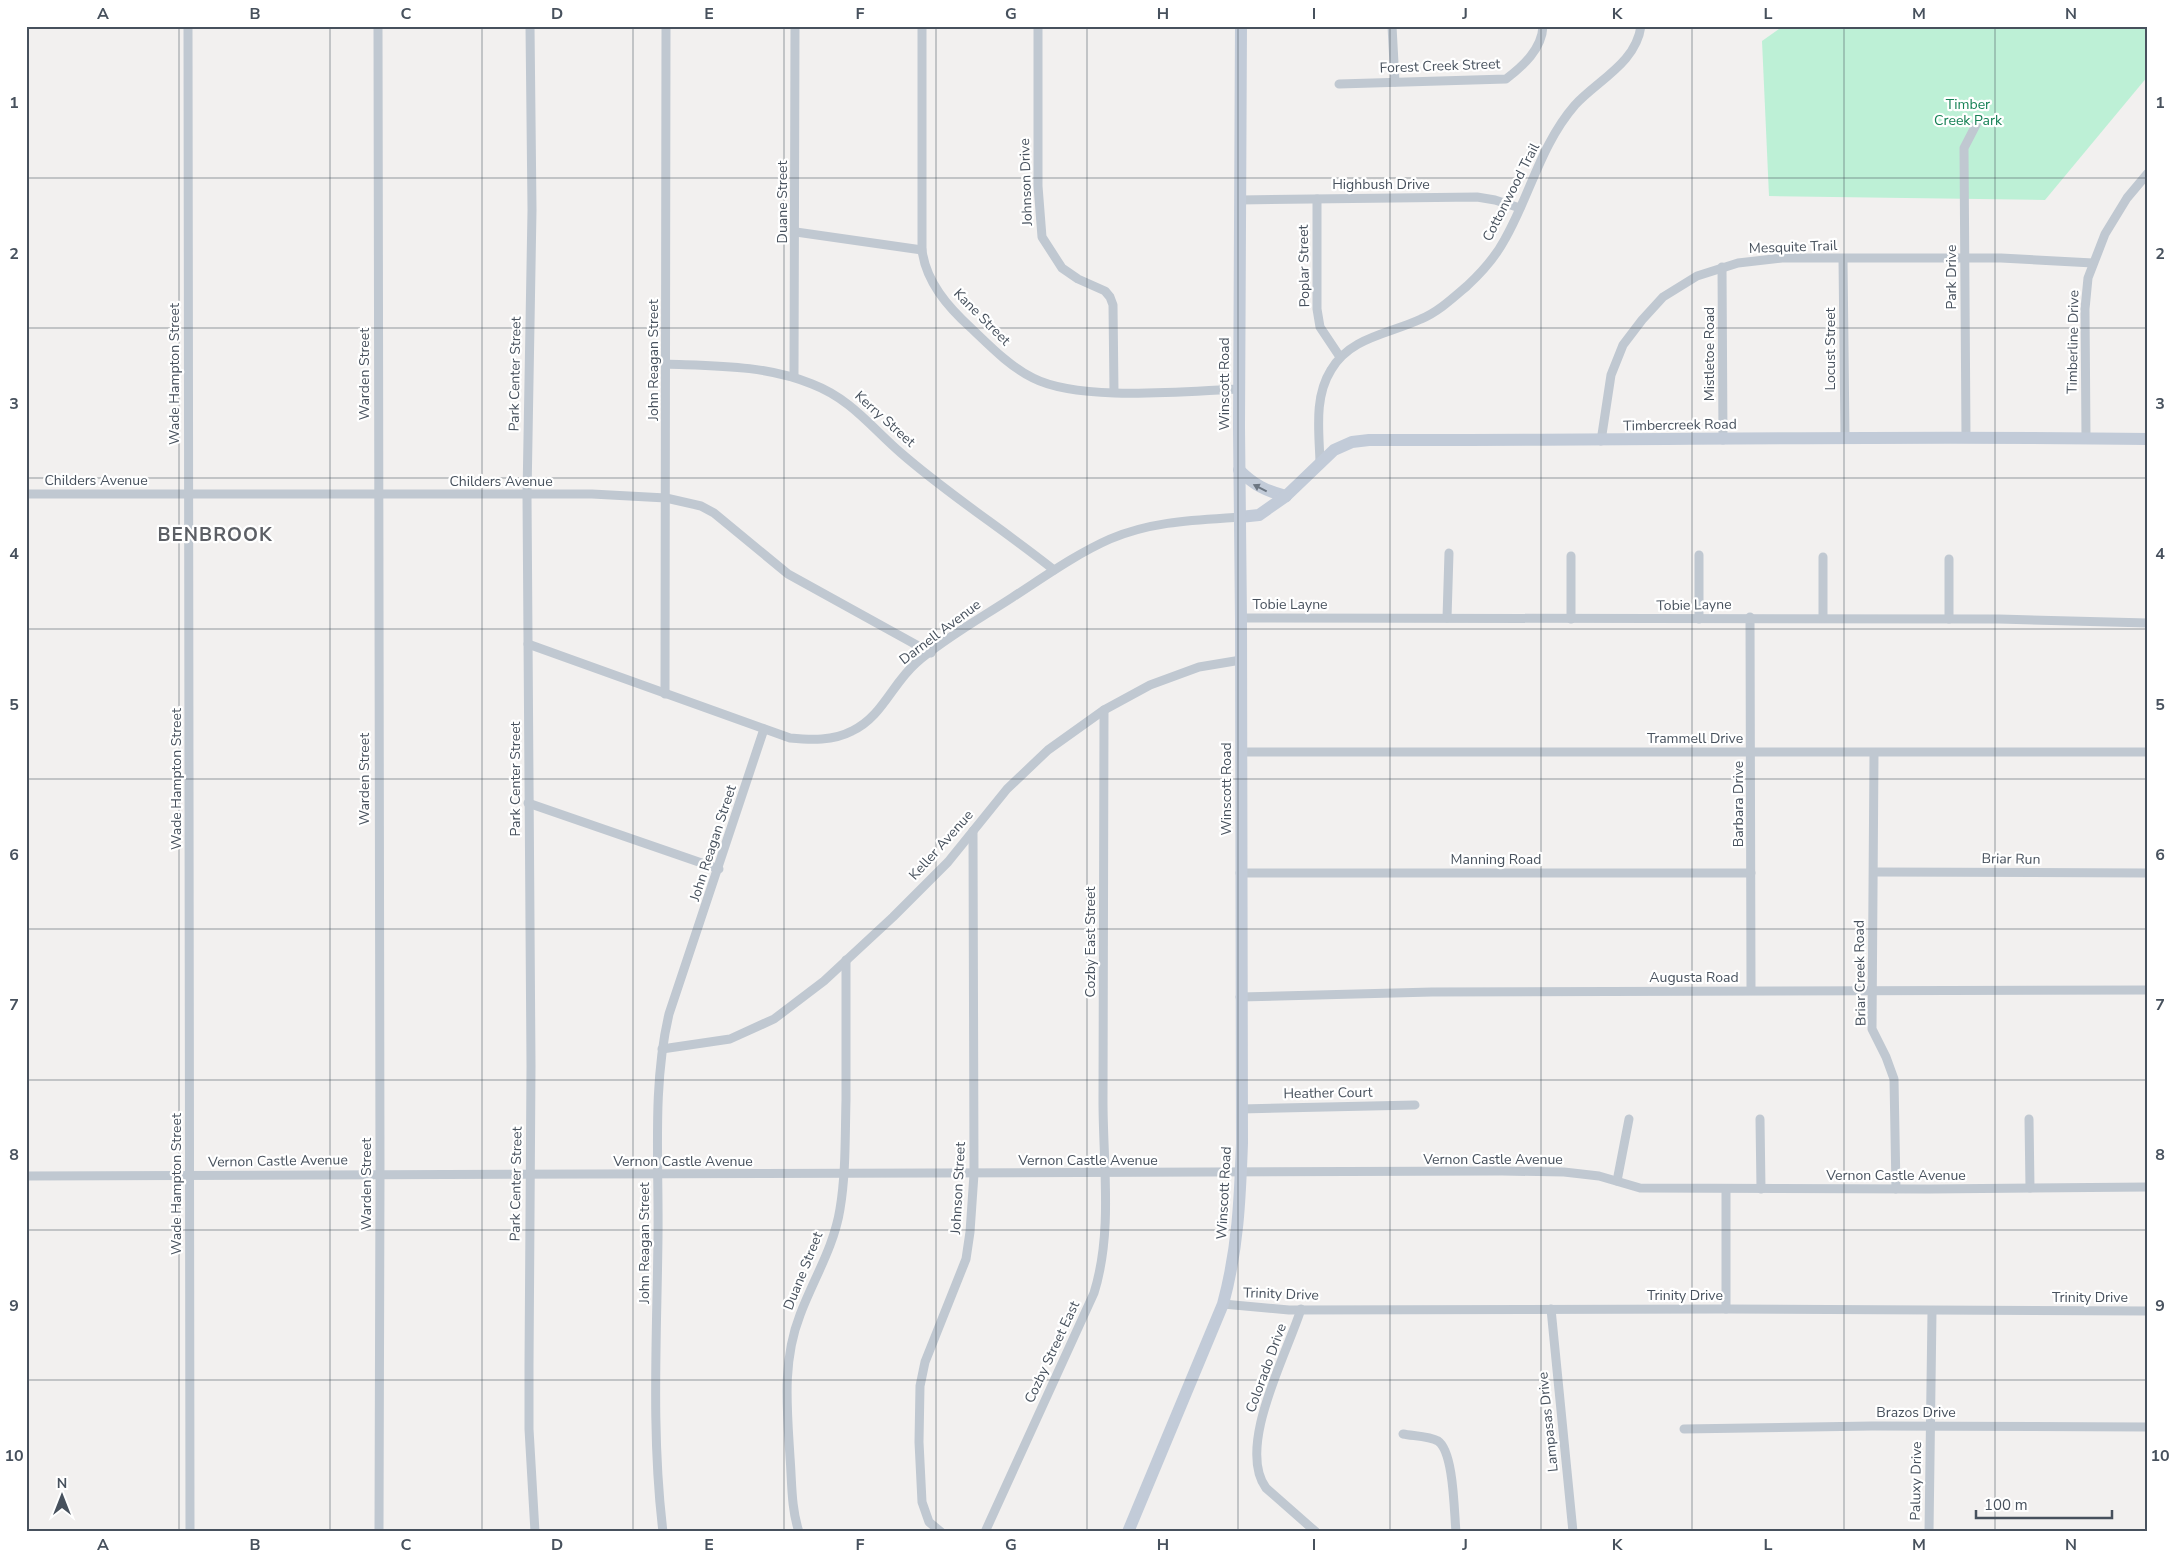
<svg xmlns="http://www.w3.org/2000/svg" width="2174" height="1558" viewBox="0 0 2174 1558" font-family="'Nunito Sans',sans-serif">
  <rect width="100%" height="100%" fill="#f2f0ef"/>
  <path fill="#bdf0d6" d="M1783,26H2148V76L2045,200L1769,196L1762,41Z"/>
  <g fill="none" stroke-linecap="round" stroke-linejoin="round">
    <g stroke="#c0c8d1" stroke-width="9">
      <path d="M188,26L190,1532"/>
      <path d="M378,26L380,1173L379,1532"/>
      <path d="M530,26L532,210L527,495L531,1066L529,1366V1429L535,1532"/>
      <path d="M922,26V250C926,282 948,307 971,328C990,346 1009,366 1033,378C1080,402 1185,391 1239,389"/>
      <path d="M1038,26V186L1042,237L1062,268L1078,279L1105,291L1110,297L1113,305L1114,392"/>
      <path d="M1392,26L1395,82"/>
      <path d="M1339,84L1506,79C1523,66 1542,49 1543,26"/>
      <path d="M1317,199V309L1320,327L1340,357"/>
      <path d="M1240,200L1477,197L1495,200L1520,208"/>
      <path d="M796,232L922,250"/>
      <path d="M1843,259L1845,438"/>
      <path d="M1722,267L1723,440"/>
      <path d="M666,364C716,366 765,365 812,384C851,399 871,427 901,453C949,495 1004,530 1054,570"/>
      <path d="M794,377L795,26"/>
      <path d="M1966,437L1964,148L1978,121"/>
      <path d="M2086,438L2085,309L2088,278L2105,234L2127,198L2148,173"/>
      <path d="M1601,441L1611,375L1623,345L1642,320L1663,297L1697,276L1738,263L1782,258H2001L2093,263"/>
      <path d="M1320,462C1319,431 1314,397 1331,370C1350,337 1389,334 1421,319C1438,312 1453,298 1467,286C1481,273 1496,256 1505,239C1530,195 1541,144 1575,105C1598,80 1636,63 1641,26"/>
      <path d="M26,494H592L666,498L701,506L714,513L788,574L931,653"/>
      <path d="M1699,555V619"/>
      <path d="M1750,617L1751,990"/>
      <path d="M1241,618L1999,619L2148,623"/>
      <path d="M1447,618L1449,553"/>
      <path d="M1823,618V557"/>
      <path d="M1571,619V556"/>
      <path d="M1949,619V559"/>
      <path d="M528,644L790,738C811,740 833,741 852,731C882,717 892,684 916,663C945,638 981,618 1013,597C1044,577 1076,554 1110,539C1152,521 1196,520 1240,517"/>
      <path d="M665,694L666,26"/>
      <path d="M1241,752H2148"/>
      <path d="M1874,753L1872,1029L1886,1057L1894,1079L1896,1189"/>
      <path d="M528,803L719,869"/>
      <path d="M1874,872L2148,873"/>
      <path d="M1240,873H1751"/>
      <path d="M1240,997L1432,992L2148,990"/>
      <path d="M662,1049L730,1039L774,1019L824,981L893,917L948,862L1007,789L1048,750L1104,710L1150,685L1199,667L1241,660"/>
      <path d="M1241,1109L1415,1105"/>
      <path d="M1760,1119L1761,1189"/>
      <path d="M2029,1119L2030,1188"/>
      <path d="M26,1176L1502,1171L1564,1172L1599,1176L1640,1188L1929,1189L2148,1187"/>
      <path d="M1617,1181L1629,1119"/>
      <path d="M1223,1304L1289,1310L1726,1309L2148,1311"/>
      <path d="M1301,1309C1287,1354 1236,1447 1266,1488L1316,1532"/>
      <path d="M1551,1309L1573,1532"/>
      <path d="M1726,1309V1189"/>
      <path d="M1684,1429L1872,1426L2148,1427"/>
      <path d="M1403,1434C1413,1436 1429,1436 1438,1441C1454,1452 1454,1512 1456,1532"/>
      <path d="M663,1532C651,1434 657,1335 658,1237C659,1163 652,1086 669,1014L764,729"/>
      <path d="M799,1532C791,1508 792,1482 790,1457C787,1408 782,1361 800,1315C813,1280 834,1247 840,1209C846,1173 845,1136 846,1100C846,1053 846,1007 846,960"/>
      <path d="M941,1532L929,1522L922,1502L919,1442L920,1386L925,1362L966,1259L970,1232L974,1174L973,831"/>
      <path d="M985,1532L1094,1293C1113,1232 1103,1165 1103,1101C1103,971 1104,841 1104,710"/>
      <path d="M1929,1532L1932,1311"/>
    </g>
    <g stroke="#c2cbd8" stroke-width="12">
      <path d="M1239,470C1254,485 1266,491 1286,496"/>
      <path d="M1240,517L1259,515L1286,496L1334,450L1352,442L1369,440C1629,441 1888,435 2148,439"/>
      <path d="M1128,1532L1223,1304C1238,1249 1240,1199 1242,1143L1241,618L1239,427L1241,26"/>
    </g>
  </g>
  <defs><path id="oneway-solid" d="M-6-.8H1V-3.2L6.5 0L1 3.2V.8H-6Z" transform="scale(1.25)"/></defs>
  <use fill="#6c7682" href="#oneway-solid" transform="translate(1260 488) rotate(-153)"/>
  <path fill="none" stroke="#47515d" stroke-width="1" stroke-opacity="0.55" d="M179,26V1532M330,26V1532M482,26V1532M633,26V1532M784,26V1532M936,26V1532M1087,26V1532M1238,26V1532M1390,26V1532M1541,26V1532M1692,26V1532M1844,26V1532M1995,26V1532M26,178H2148M26,328H2148M26,478H2148M26,629H2148M26,779H2148M26,929H2148M26,1080H2148M26,1230H2148M26,1380H2148"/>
  <g text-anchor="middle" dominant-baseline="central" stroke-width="4.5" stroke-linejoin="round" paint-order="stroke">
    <g font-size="14" fill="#47515d" stroke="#fff">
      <text transform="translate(1440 66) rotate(-2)">Forest Creek Street</text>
      <text transform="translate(1026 182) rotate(-92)">Johnson Drive</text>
      <text x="1381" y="184">Highbush Drive</text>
      <text transform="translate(1511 192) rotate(-63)">Cottonwood Trail</text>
      <text transform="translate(782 202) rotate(-90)">Duane Street</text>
      <text transform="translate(1793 247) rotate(-2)">Mesquite Trail</text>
      <text transform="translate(1304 266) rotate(-91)">Poplar Street</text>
      <text transform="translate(1951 277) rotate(-90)">Park Drive</text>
      <text transform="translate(982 317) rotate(45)">Kane Street</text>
      <text transform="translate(2073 342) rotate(-89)">Timberline Drive</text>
      <text transform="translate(1830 349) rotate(-90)">Locust Street</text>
      <text transform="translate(1709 354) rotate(-90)">Mistletoe Road</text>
      <text transform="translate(653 360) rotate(-90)">John Reagan Street</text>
      <text transform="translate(174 374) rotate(-90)">Wade Hampton Street</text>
      <text transform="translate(364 374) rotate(-90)">Warden Street</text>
      <text transform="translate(515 374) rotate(-89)">Park Center Street</text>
      <text transform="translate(1224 384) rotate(-90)">Winscott Road</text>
      <text transform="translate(885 419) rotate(42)">Kerry Street</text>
      <text transform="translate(1680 425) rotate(-1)">Timbercreek Road</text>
      <text x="96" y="480">Childers Avenue</text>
      <text x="501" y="481">Childers Avenue</text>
      <text x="1290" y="604">Tobie Layne</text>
      <text transform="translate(1694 605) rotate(-1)">Tobie Layne</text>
      <text transform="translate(940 632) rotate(-37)">Darnell Avenue</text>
      <text x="1695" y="738">Trammell Drive</text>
      <text transform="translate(176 779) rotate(-90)">Wade Hampton Street</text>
      <text transform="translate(364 779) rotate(-90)">Warden Street</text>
      <text transform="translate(515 779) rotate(-90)">Park Center Street</text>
      <text transform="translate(1226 789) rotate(-90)">Winscott Road</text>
      <text transform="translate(1738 804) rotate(-90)">Barbara Drive</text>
      <text transform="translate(713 843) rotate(-72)">John Reagan Street</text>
      <text transform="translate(941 845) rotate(-48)">Keller Avenue</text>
      <text x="1496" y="859">Manning Road</text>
      <text transform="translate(2011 859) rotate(1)">Briar Run</text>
      <text transform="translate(1090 942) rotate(-90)">Cozby East Street</text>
      <text transform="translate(1860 973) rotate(-91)">Briar Creek Road</text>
      <text x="1694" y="977">Augusta Road</text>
      <text transform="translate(1328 1093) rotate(-1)">Heather Court</text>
      <text x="1493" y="1159">Vernon Castle Avenue</text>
      <text x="1088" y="1160">Vernon Castle Avenue</text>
      <text transform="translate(278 1161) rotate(-1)">Vernon Castle Avenue</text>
      <text x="683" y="1161">Vernon Castle Avenue</text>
      <text x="1896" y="1175">Vernon Castle Avenue</text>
      <text transform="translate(176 1184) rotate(-90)">Wade Hampton Street</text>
      <text transform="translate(366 1184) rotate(-90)">Warden Street</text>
      <text transform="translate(516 1184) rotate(-89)">Park Center Street</text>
      <text transform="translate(958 1188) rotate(-87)">Johnson Street</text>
      <text transform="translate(1224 1193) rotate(-87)">Winscott Road</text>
      <text transform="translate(644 1243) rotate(-90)">John Reagan Street</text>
      <text transform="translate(803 1271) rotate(-68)">Duane Street</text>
      <text transform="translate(1281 1294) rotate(2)">Trinity Drive</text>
      <text x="1685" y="1295">Trinity Drive</text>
      <text x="2090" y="1297">Trinity Drive</text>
      <text transform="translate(1052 1352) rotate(-65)">Cozby Street East</text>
      <text transform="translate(1266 1368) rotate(-70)">Colorado Drive</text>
      <text x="1916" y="1412">Brazos Drive</text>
      <text transform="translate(1548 1422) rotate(-96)">Lampasas Drive</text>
      <text transform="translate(1916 1481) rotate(-89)">Paluxy Drive</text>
    </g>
    <g font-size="14" fill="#168155" stroke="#fff">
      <text x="1968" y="104">Timber<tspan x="1968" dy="16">Creek Park</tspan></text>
    </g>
    <g font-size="19" font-weight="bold" letter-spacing="1" fill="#5c5f65" stroke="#fff">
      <text x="215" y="535">BENBROOK</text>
    </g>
  </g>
  <rect width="2174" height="1558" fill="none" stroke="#ffffff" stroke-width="55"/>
  <g transform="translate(62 1496)" stroke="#ffffff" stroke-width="4" paint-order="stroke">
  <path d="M0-4L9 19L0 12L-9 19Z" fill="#47515d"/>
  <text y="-8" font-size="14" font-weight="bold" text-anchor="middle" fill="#47515d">N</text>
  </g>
  <path d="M1976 1510v8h136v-8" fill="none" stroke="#47515d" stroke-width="2.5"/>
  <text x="1984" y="1510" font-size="15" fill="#47515d" stroke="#ffffff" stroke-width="4" paint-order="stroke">100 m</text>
  <rect x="28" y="28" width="2118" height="1502" fill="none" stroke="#47515d" stroke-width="2"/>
  <g font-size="16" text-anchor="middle" font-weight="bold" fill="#47515d">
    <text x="103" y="19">A</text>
    <text x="255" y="19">B</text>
    <text x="406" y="19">C</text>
    <text x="557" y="19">D</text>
    <text x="709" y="19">E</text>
    <text x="860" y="19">F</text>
    <text x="1011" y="19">G</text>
    <text x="1163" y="19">H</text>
    <text x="1314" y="19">I</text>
    <text x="1465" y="19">J</text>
    <text x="1617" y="19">K</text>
    <text x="1768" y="19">L</text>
    <text x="1919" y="19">M</text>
    <text x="2071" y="19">N</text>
    <text x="14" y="108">1</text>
    <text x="2160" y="108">1</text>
    <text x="14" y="259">2</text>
    <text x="2160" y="259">2</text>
    <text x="14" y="409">3</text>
    <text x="2160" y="409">3</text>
    <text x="14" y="559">4</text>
    <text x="2160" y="559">4</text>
    <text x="14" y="710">5</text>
    <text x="2160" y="710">5</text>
    <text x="14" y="860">6</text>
    <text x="2160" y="860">6</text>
    <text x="14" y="1010">7</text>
    <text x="2160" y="1010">7</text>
    <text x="14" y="1160">8</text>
    <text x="2160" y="1160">8</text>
    <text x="14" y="1311">9</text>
    <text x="2160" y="1311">9</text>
    <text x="14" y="1461">10</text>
    <text x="2160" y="1461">10</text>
    <text x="103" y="1550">A</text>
    <text x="255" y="1550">B</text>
    <text x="406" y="1550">C</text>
    <text x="557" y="1550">D</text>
    <text x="709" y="1550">E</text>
    <text x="860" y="1550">F</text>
    <text x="1011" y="1550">G</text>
    <text x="1163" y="1550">H</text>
    <text x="1314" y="1550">I</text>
    <text x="1465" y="1550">J</text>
    <text x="1617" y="1550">K</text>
    <text x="1768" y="1550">L</text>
    <text x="1919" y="1550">M</text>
    <text x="2071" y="1550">N</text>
  </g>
</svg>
